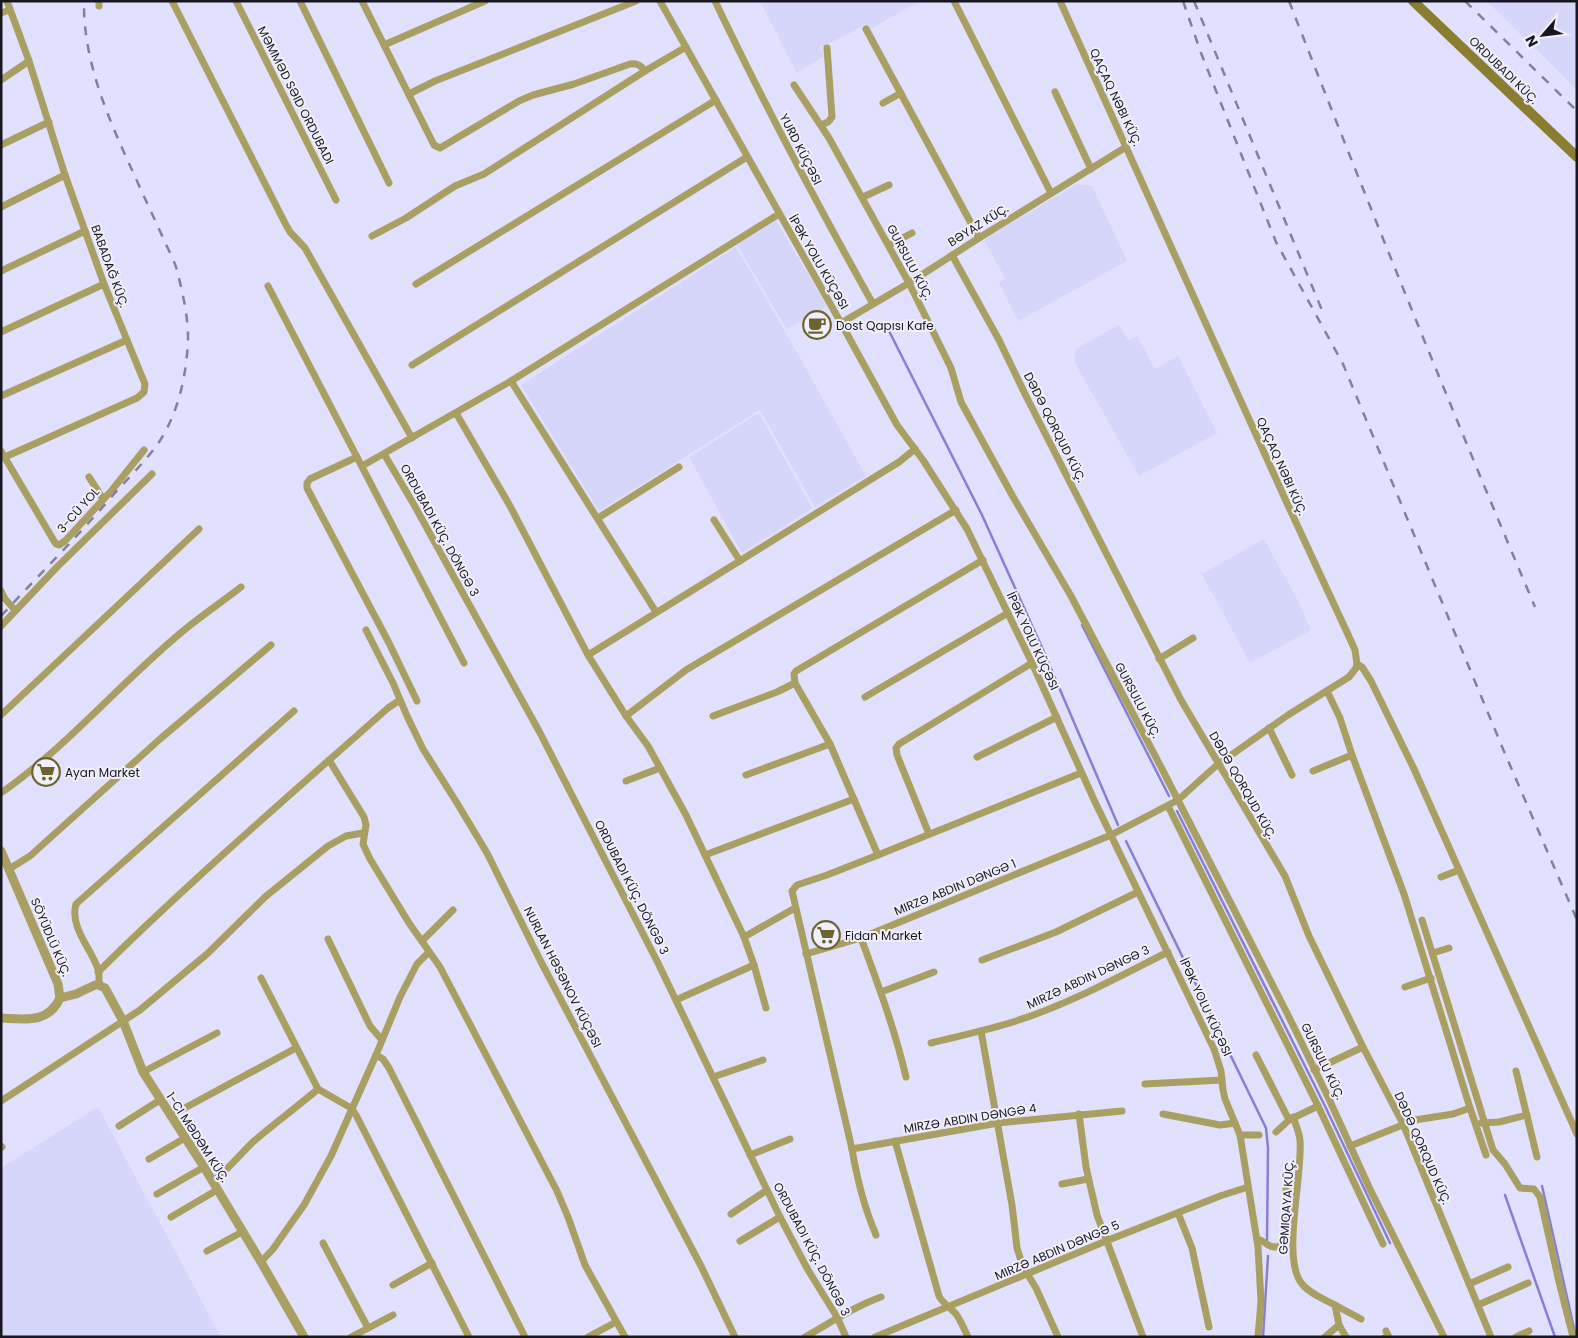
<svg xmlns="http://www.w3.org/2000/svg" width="1578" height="1338" viewBox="0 0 1578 1338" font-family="Poppins,sans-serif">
  <rect width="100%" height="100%" fill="#e1e0fe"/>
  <g fill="#d6d5fa">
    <path d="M760,1H919L871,29L867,24L820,48L824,56L797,73Z"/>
    <path d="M1487,1H1577V90L1523,37Z"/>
    <path d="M1077,184L1092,186L1127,261L1018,321L999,283L1005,278L984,240Z"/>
    <path d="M776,221L827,306L787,329L737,245Z"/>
    <path d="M736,247L795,349L866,476L815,507L760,410L599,511L521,385Z"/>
    <path d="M1119,325L1128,340L1137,336L1155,369L1178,356L1217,433L1139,476L1074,361L1076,349Z"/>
    <path d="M759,413L812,508L742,553L689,457Z"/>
    <path d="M1264,539L1297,599L1311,630L1250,663L1202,574Z"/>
    <path d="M98,1107L221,1337H1V1168Z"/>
  </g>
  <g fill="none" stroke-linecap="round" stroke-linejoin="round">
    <g stroke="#8780d2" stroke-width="2.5">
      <path d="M887,327L982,515L1040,643L1118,825"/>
      <path d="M1082,625L1169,796"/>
      <path d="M1177,811L1324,1104L1390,1243"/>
      <path d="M1126,841L1266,1128L1268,1148L1267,1241"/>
      <path d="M1542,1186L1576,1337"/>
      <path d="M1505,1195L1555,1337"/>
      <path d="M1383,1336V1337"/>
      <path d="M1263,1337L1268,1256"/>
    </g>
    <g stroke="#aa9f62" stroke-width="7">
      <path d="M99,1V6"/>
      <path d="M172,1L286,225L290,232L305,248L412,438"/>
      <path d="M236,1L336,200"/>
      <path d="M300,1L389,183"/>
      <path d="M362,1L434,145L440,148L519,101L533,95L574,84L630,64C637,63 640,65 645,71"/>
      <path d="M660,1L841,323L897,425L923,460L967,529L1032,663L1095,802L1214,1049L1221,1071L1223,1090L1225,1099L1240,1135L1258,1247L1261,1301L1258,1337"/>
      <path d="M715,1C764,104 817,204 873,304"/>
      <path d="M954,1L1051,193"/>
      <path d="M1,13L10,10"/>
      <path d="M866,29L979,238"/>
      <path d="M384,45L485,1"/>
      <path d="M1,80L29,61"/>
      <path d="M794,85L829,138L909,283L951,368L961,402L1012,495L1071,596L1161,767L1287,1013L1329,1099L1369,1187L1444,1337"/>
      <path d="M1055,92L1091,169"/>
      <path d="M409,94L435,81L636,1"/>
      <path d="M883,103L901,93"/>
      <path d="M821,125L828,122L832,117L827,48"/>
      <path d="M1,145L49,122"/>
      <path d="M863,197L889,185"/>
      <path d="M1,207L65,175"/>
      <path d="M372,236L406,218L455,186L484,174L645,71L686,47"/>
      <path d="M889,245L912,233"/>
      <path d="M952,255L999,340L1025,394L1181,700L1285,876L1309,936L1363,1047L1403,1124L1491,1337"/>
      <path d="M1,271L85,231"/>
      <path d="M416,284L716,100"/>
      <path d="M268,286L464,663"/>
      <path d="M841,323L909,283L979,238L1126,147"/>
      <path d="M1,332L104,284"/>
      <path d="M412,365L747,157"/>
      <path d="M511,381L656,612"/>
      <path d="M1,396L127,340"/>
      <path d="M456,413L510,506L588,655L626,716L648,746L686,815L744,937L754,965L766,1008"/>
      <path d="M1,451L54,541L56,544L59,545L65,541L112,490L144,450"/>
      <path d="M384,454L413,503L539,731L658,963L780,1217L808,1270L837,1317L846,1337"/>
      <path d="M5,457L137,398L144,392L145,384L104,284L65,175L29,61L7,1"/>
      <path d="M357,457L310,479L307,483V488L389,643L417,701"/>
      <path d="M362,466L511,381L779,214"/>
      <path d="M89,477L103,499"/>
      <path d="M598,518L679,467"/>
      <path d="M714,520L740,561"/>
      <path d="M1,591L5,599L15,610"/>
      <path d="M1,626L57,567L152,474"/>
      <path d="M366,630L393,683L407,716L423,749L457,803L487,853L540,960L701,1266L735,1337"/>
      <path d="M588,655L899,462L915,449"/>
      <path d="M1159,659L1193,638"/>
      <path d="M1357,664L1362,667L1371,681L1414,769L1577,1134"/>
      <path d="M1327,691L1340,718L1352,755L1404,894L1470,1108L1486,1155"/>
      <path d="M865,697L1008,613"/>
      <path d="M1,715L199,529"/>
      <path d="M626,716L686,670L701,661L956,510"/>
      <path d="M713,716L777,692L795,683"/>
      <path d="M1269,728L1292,775"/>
      <path d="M977,757L1057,717"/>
      <path d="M329,760L364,817L366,825L363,844L370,859L409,923L440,967L557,1191L568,1217L585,1265L625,1337"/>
      <path d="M1313,771L1352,755"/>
      <path d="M746,775L830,744"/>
      <path d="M626,781L660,768"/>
      <path d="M1,793C68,746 120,683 183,631C202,615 222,602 241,587"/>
      <path d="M1168,806L1318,1106L1383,1244"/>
      <path d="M929,834L897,755L896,748L899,744L1032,663"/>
      <path d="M705,855L854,799"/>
      <path d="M878,855L830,744L795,683L794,674L796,671L983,560"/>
      <path d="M9,869L30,856L160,739L271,645"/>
      <path d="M1441,877L1459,870"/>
      <path d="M1422,920L1493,1150L1505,1164L1520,1188L1534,1189L1540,1197L1559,1282L1573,1337"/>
      <path d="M744,937L795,908"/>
      <path d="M861,938C878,984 895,1030 906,1077"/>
      <path d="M328,939L370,1026L382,1040"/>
      <path d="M422,941L453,910"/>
      <path d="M1433,953L1449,948"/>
      <path d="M806,954L861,938L1111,835L1178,800L1217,765L1288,715L1349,677L1356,668L1357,664L1355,650L1351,641L1286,501L1060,1"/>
      <path d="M982,960L1056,932L1138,892"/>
      <path d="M98,972C191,880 290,795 388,708L400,700"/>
      <path d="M261,978L318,1089L351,1108L356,1115L469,1337"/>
      <path d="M99,985C99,981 99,976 99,972C93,950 69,928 76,904L294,711"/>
      <path d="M1405,987L1431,978"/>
      <path d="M881,992L934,972"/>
      <path d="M676,1000L754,965"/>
      <path d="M981,1031L1012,1205L1017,1248L1023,1267L1036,1288L1058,1337"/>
      <path d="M931,1043C959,1036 988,1030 1016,1021C1069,1004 1118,977 1168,952"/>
      <path d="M376,1055L383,1059L389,1068L525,1337"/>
      <path d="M1256,1055L1289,1120"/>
      <path d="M1314,1070L1363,1047"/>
      <path d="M1516,1071L1537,1157"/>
      <path d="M143,1072L217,1033"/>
      <path d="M713,1077L763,1060"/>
      <path d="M1145,1084L1222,1080"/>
      <path d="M1,1101L140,1010L207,954L265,897L328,846L346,836L363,833"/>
      <path d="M1079,1114L1086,1167L1097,1215L1143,1337"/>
      <path d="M1163,1114L1220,1125L1235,1123"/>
      <path d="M170,1116L296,1048"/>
      <path d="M1293,1117C1296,1125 1299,1132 1300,1140C1303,1175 1281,1259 1302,1284C1310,1294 1324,1299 1335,1305L1339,1325L1346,1337"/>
      <path d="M1481,1123L1499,1122L1527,1115"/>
      <path d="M119,1126L160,1100"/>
      <path d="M1276,1132L1289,1120L1318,1106"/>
      <path d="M1240,1135H1259"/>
      <path d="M895,1141L939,1296C943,1304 950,1307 956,1314C961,1321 964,1329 968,1337"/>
      <path d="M1,1146L2,1147"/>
      <path d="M1350,1146L1415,1120L1453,1114L1470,1108"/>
      <path d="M852,1149L998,1123L1122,1111"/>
      <path d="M750,1155L790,1139"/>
      <path d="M149,1159L185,1138"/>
      <path d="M212,1182C228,1170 240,1154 254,1141C275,1123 297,1107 318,1089"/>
      <path d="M1062,1184L1088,1179"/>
      <path d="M157,1194L204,1167"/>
      <path d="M1178,1213L1192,1248L1209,1327"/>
      <path d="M731,1214L767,1190"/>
      <path d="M171,1217L217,1190"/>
      <path d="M876,1235C864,1207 857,1179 852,1149L792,891L797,885L827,875L878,855L1081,773"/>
      <path d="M1257,1239C1267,1241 1266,1248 1279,1247C1289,1231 1286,1207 1286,1189"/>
      <path d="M740,1241L780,1217"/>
      <path d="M323,1243L368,1328"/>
      <path d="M207,1251L242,1232"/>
      <path d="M261,1262L273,1249L304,1205L331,1156L376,1055L400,997L417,964L429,952"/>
      <path d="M1469,1284L1508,1267"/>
      <path d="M393,1285L432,1263"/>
      <path d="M1335,1305L1361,1319"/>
      <path d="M1478,1305L1528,1283"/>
      <path d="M1386,1331L1389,1337"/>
      <path d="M351,1337L393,1315"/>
      <path d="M588,1337L616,1322"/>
      <path d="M805,1337C830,1323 853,1307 881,1297"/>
      <path d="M875,1337L1106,1241L1220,1196L1248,1187"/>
      <path d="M1325,1337L1339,1325"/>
      <path d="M1516,1337L1529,1331"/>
    </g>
    <g stroke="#aa9f62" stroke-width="9">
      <path d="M1,851L58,984L60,998C48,1024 25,1019 1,1018"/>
      <path d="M60,998L76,994L95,985H99L105,988L123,1021L143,1072L204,1167L261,1262L304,1337"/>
    </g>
    <path stroke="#8b7d2f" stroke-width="10" d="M1413,1L1577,157"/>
    <g stroke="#828196" stroke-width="2.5" stroke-dasharray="9 9" stroke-linecap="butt">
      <path d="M1183,1L1201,53L1276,242L1343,364L1503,749L1577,920"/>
      <path d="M1194,1L1324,315"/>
      <path d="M1289,1C1368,204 1450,406 1535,607"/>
      <path d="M1465,1L1577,111"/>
      <path d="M1,616C39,575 78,536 114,494C130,476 148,459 161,439C179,410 187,373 188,338C188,315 182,289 176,267C173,258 168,249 164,240C155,220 146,201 137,181C111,124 83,65 84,1"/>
    </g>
  </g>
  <defs>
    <symbol id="cafe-ring" viewBox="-11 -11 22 22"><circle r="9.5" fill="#f0effb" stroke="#6c632f" stroke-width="1.5"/><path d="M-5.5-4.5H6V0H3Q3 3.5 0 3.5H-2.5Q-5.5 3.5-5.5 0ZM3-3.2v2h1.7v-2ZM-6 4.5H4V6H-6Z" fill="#6c632f"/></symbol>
    <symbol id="supermarket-ring" viewBox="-11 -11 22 22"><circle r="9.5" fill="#f0effb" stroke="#6c632f" stroke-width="1.5"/><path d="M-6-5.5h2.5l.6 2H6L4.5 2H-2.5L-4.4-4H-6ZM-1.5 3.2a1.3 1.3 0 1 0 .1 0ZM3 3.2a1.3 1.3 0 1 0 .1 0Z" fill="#6c632f"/></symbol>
  </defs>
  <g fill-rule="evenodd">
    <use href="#cafe-ring" x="801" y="309" width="32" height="32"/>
    <use href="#supermarket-ring" x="30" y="756" width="32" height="32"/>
    <use href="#supermarket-ring" x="810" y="919" width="32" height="32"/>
  </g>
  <g text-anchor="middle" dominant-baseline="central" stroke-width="4" stroke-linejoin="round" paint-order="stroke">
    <g font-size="12" fill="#181721" stroke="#f0effb">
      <text transform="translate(1504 70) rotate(44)">ORDUBADI KÜÇ.</text>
      <text transform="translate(296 95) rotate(63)">MƏMMƏD SƏID ORDUBADI</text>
      <text transform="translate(1116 97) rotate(65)">QAÇAQ NƏBI KÜÇ.</text>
      <text transform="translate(801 149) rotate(63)">YURD KÜÇƏSI</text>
      <text transform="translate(978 225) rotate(-32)">BƏYAZ KÜÇ.</text>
      <text transform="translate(819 262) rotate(60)">İPƏK YOLU KÜÇƏSI</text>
      <text transform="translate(910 262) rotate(62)">GURSULU KÜÇ.</text>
      <text transform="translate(110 266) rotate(70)">BABADAĞ KÜÇ.</text>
      <text transform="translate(1055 427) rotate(63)">DƏDƏ QORQUD KÜÇ.</text>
      <text transform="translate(1282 466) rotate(66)">QAÇAQ NƏBI KÜÇ.</text>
      <text transform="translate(78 510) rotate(-48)">3-CÜ YOL</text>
      <text transform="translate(440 530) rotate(61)">ORDUBADI KÜÇ. DÖNGƏ 3</text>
      <text transform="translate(1033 641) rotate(65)">İPƏK YOLU KÜÇƏSI</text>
      <text transform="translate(1138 700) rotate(62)">GURSULU KÜÇ.</text>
      <text transform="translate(1243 785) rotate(60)">DƏDƏ QORQUD KÜÇ.</text>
      <text transform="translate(632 887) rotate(63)">ORDUBADI KÜÇ. DÖNGƏ 3</text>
      <text transform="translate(955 887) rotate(-22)">MIRZƏ ABDIN DƏNGƏ 1</text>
      <text transform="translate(51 937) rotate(67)">SÖYÜDLÜ KÜÇ.</text>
      <text transform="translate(563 977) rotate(63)">NURLAN HƏSƏNOV KÜÇƏSI</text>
      <text transform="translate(1088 977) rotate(-25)">MIRZƏ ABDIN DƏNGƏ 3</text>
      <text transform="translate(1206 1007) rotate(65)">İPƏK YOLU KÜÇƏSI</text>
      <text transform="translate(1323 1061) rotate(64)">GURSULU KÜÇ.</text>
      <text transform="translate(970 1118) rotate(-9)">MIRZƏ ABDIN DƏNGƏ 4</text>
      <text transform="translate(198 1137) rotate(57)">1-CI MƏDƏM KÜÇ.</text>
      <text transform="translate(1423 1148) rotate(66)">DƏDƏ QORQUD KÜÇ.</text>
      <text transform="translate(1286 1207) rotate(-86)">GƏMIQAYA KÜÇ.</text>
      <text transform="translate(812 1249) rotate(62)">ORDUBADI KÜÇ. DÖNGƏ 3</text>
      <text transform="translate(1057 1250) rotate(-23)">MIRZƏ ABDIN DƏNGƏ 5</text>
    </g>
    <g font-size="12" fill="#181721" stroke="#f0effb" text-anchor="start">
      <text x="836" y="325">Dost Qapısı Kafe</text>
      <text x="65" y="772">Ayan Market</text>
      <text x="845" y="935">Fidan Market</text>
    </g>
  </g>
  <rect width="1578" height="1338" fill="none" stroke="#181721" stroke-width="5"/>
  <g transform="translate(1543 35) rotate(242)" stroke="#f0effb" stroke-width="4" paint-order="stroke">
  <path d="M0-4L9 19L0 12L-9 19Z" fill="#181721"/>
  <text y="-8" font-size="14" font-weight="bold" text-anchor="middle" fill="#181721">N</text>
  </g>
</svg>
